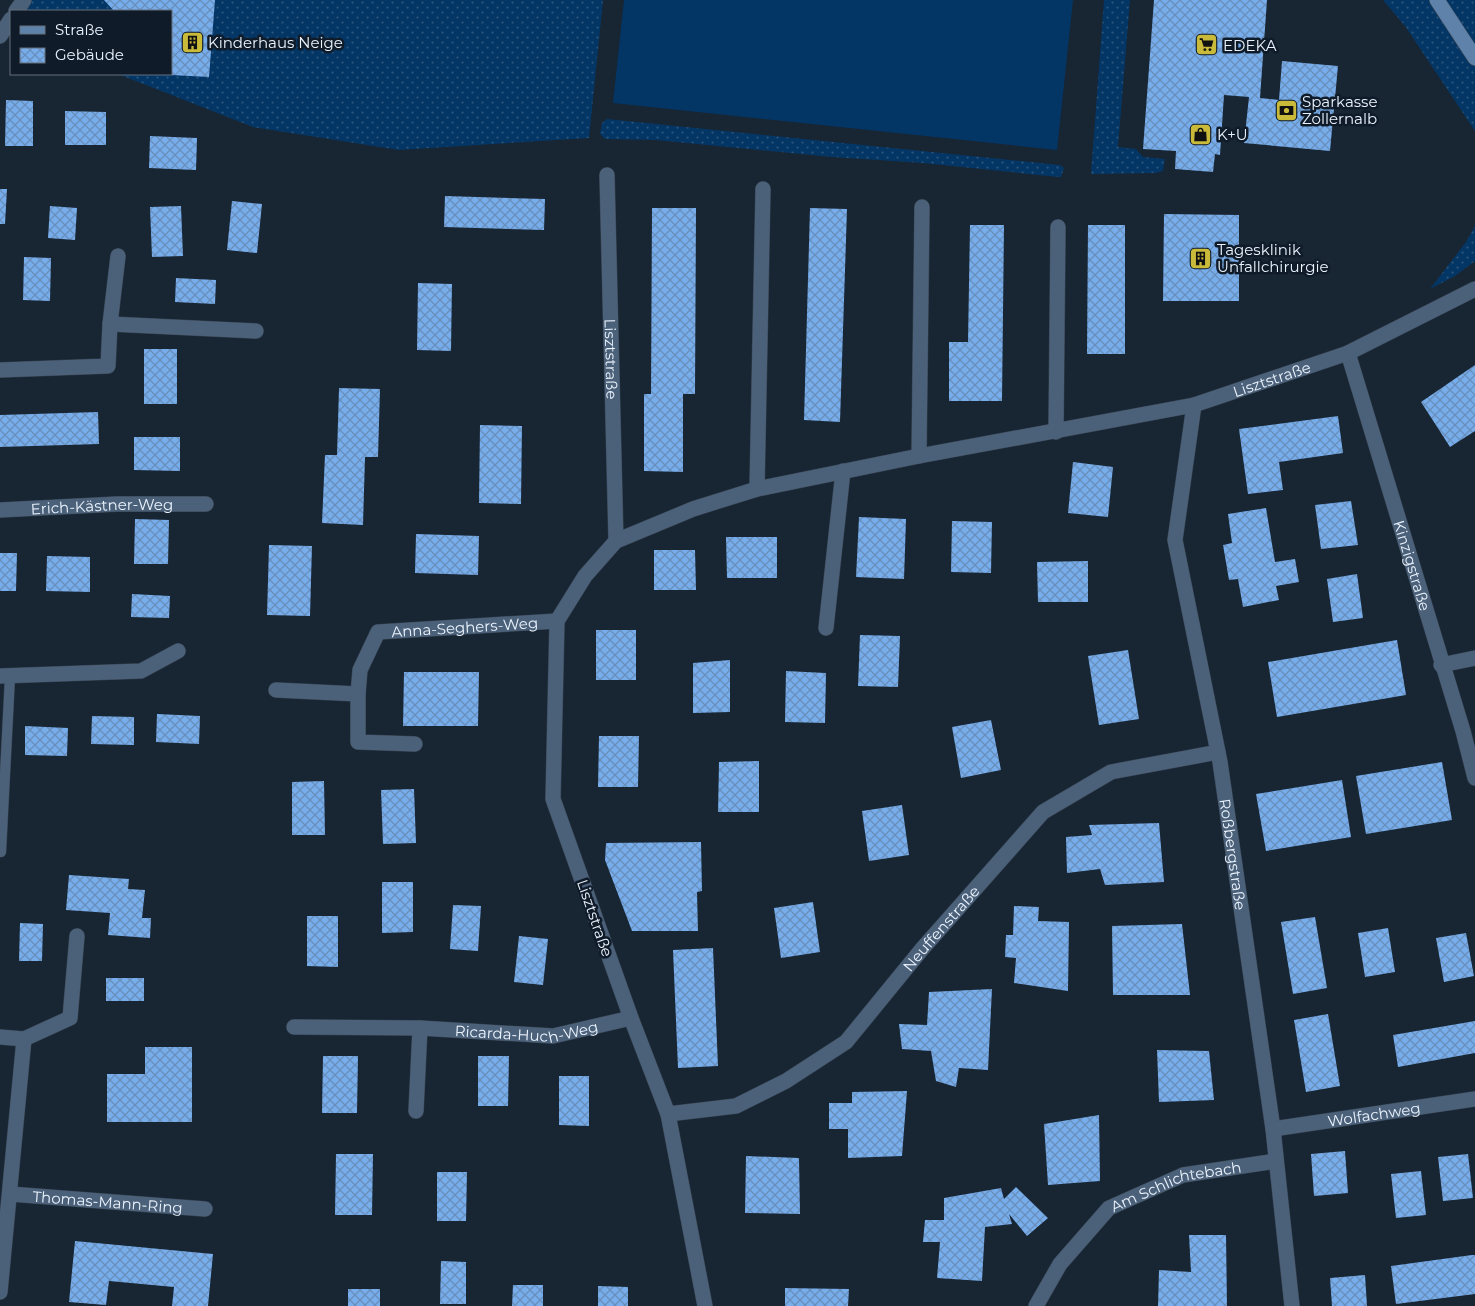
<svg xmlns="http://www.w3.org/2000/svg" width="1475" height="1306" font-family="Montserrat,sans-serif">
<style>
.grass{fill:url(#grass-dots)}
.garden{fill:#043665}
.building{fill:url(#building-cross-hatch)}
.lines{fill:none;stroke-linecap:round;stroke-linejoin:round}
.lane-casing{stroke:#35424f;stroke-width:11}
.street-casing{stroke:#35424f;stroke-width:16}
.secondary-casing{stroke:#35424f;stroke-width:16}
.lane{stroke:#4b6079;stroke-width:10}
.street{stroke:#4b6079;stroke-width:15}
.secondary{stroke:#5f82aa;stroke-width:15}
.labels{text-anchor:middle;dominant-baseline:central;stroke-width:5;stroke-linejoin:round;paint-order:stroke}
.poi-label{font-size:15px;fill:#eaf3fd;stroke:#0f1b29;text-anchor:start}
.street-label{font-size:15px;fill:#eaf3fd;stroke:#0f1b29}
</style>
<defs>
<pattern id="grass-dots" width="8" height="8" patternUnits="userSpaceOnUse" patternTransform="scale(1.25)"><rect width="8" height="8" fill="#043665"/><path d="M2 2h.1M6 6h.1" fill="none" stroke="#29547c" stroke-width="1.8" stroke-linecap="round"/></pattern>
<pattern id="building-cross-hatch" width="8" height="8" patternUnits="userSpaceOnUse" patternTransform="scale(1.25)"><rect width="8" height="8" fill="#77adeb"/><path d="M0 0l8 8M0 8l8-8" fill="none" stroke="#688fbb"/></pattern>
</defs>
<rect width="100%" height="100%" fill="#182533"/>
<g class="grass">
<polygon points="27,0 603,0 589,138 399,150 253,127 118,74 171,74 171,11 18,11"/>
<polygon points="1104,0 1130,0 1118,147 1136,149 1143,157 1165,159 1163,171 1156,173 1091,174"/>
<polygon points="1383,0 1475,0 1475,131 1405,26"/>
<polygon points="607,119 1060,165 1064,168 1061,177 1058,177 923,163 832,157 656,140 605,139 600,134 602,123"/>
<polygon points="1475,226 1475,261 1455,276 1430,289 1466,242"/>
</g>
<polygon class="garden" points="624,0 1073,0 1057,150 613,103"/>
<g class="building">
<polygon points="104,0 215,0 209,77 171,75 171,11 114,11"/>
<polygon points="1154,0 1267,0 1260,98 1279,100 1282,61 1338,66 1330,151 1244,143 1249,97 1224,95 1220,155 1215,154 1213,172 1175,169 1176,151 1143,149"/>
<polygon points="6,100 33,101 33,146 5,146"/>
<polygon points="65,111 106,112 106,145 65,145"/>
<polygon points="150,136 197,138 196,170 149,168"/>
<polygon points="0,189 7,189 5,224 0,224"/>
<polygon points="445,196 545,199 544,230 444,227"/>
<polygon points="232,201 262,204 257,253 227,250"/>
<polygon points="50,206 77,208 75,240 48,238"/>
<polygon points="181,206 183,256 152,257 150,207"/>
<polygon points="652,208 696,208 695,394 683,394 683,472 644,471 644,394 651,394"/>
<polygon points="810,208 847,209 840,422 804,420"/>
<polygon points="1164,214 1239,215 1239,301 1163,301"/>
<polygon points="970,225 1004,225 1002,401 949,401 949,342 968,342"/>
<polygon points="1088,225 1125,225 1125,354 1087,354"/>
<polygon points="24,257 51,258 50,301 23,300"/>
<polygon points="176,278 216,280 215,304 175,302"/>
<polygon points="418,283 452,284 451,351 417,350"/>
<rect x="144" y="349" width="33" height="55"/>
<polygon points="1475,365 1475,431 1450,447 1421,402"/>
<polygon points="339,388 380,389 378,457 365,457 363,525 322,523 325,455 337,455"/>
<polygon points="98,412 99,444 0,447 0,415"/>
<polygon points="1338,416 1343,453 1279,462 1283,490 1248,494 1239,429"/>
<polygon points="480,425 522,426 521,504 479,503"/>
<polygon points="134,437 180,437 180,471 134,470"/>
<polygon points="1073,462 1113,467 1108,517 1068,513"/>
<polygon points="1351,501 1358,545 1321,549 1315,505"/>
<polygon points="1266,508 1275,562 1295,559 1299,582 1276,586 1279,600 1243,607 1238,579 1229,580 1223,545 1232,543 1228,514"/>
<polygon points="859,517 906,519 904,579 856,577"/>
<polygon points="135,519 169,520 168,564 134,564"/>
<polygon points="952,521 992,522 991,573 951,572"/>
<polygon points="416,534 479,536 478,575 415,573"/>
<polygon points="726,537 777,537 777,578 727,578"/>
<polygon points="269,545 312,546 310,616 267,615"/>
<polygon points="654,550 695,550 696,590 654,590"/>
<polygon points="0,553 17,553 16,591 0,591"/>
<polygon points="47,556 90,557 90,592 46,591"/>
<polygon points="1088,561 1088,602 1038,602 1037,562"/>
<polygon points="1357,574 1363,618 1333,622 1327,579"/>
<polygon points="132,594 170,596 169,618 131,617"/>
<rect x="596" y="630" width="40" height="50"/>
<polygon points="860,635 900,636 898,687 858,686"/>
<polygon points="1397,640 1406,695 1277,717 1268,662"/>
<polygon points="1128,650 1139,719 1099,725 1088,656"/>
<polygon points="730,660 730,712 693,713 693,663"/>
<polygon points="786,671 826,673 825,723 785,722"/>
<polygon points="404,672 479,672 478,726 403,726"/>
<polygon points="157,714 200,716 199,744 156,742"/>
<polygon points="92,716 134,717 134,745 91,744"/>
<polygon points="991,720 1001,770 961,778 952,727"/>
<polygon points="25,726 68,728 67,756 25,755"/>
<polygon points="599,736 639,736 638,787 598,787"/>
<polygon points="759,761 759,812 718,812 719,762"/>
<polygon points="1442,762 1452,820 1366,834 1356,776"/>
<polygon points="1342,780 1351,837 1266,851 1256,794"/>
<polygon points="324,781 325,835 292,835 292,782"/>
<polygon points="414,789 416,843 383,844 381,790"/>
<polygon points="902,805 909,855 869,861 862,811"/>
<polygon points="1159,823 1164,882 1105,885 1100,869 1067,873 1066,837 1092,835 1089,825"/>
<polygon points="701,842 702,891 697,892 698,931 632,931 605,860 606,843"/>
<polygon points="69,875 129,879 128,889 145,890 142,918 151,918 150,938 108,935 110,913 66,910"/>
<polygon points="382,882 413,882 413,932 382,933"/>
<polygon points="813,902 820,952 781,958 774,908"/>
<polygon points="453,905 481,906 478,951 450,949"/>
<polygon points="1014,906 1039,907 1038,921 1069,922 1068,991 1014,983 1016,958 1005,957 1006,935 1013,935"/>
<polygon points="307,916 338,916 338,967 307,966"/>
<polygon points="1315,917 1327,988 1293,994 1281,922"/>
<polygon points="20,923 43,924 42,961 19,961"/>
<polygon points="1182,924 1190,995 1113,995 1112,926"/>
<polygon points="1388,928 1395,972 1365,977 1358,933"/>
<polygon points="1466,933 1474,976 1444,982 1436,938"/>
<polygon points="519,936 548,939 543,985 514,982"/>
<polygon points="713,948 718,1066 678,1068 673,950"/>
<rect x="106" y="978" width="38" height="23"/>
<polygon points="992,989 988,1070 959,1068 956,1087 936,1081 931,1051 902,1049 899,1024 927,1025 929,992"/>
<polygon points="1328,1014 1340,1086 1306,1092 1294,1020"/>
<polygon points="1475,1021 1475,1053 1398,1067 1393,1035"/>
<polygon points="145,1047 192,1047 192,1122 107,1122 107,1074 145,1074"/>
<polygon points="1157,1050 1209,1051 1214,1100 1159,1102"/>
<polygon points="323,1056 358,1056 357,1113 322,1113"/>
<polygon points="478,1056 509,1056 508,1106 478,1106"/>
<polygon points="559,1076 589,1076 589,1126 559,1125"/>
<polygon points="907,1091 902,1156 848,1158 848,1129 829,1129 829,1103 852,1103 852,1092"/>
<polygon points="1099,1115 1100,1181 1048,1185 1044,1124"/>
<polygon points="1345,1151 1348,1193 1314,1196 1311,1154"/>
<polygon points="336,1154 373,1154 372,1215 335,1215"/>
<polygon points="1468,1154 1473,1198 1443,1201 1438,1157"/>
<polygon points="746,1156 799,1158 800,1214 745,1213"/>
<polygon points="1421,1171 1426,1215 1396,1218 1391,1174"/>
<polygon points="437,1172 467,1172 466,1221 437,1221"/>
<polygon points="1016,1187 1048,1218 1027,1236 1009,1214 1012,1224 985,1227 982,1281 937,1278 940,1242 923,1242 925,1220 944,1220 944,1198 1001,1188 1004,1199"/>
<polygon points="1189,1235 1226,1235 1227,1306 1158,1306 1159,1270 1191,1272"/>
<polygon points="75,1241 213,1254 208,1306 172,1306 174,1287 109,1281 106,1305 69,1302"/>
<polygon points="1472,1255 1475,1255 1475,1294 1396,1304 1391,1266"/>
<polygon points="441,1261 466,1262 466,1304 440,1304"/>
<polygon points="1365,1275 1367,1306 1332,1306 1330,1278"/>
<polygon points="513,1285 543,1285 543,1306 512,1306"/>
<polygon points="598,1286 628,1287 628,1306 598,1306"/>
<polygon points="785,1288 849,1289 848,1306 785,1306"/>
<rect x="348" y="1289" width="32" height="17"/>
</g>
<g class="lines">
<defs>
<polyline id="lane" points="1,852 10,677"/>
<g id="street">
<polyline points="16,11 24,0"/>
<polyline points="0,36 11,19"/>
<path id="s1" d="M 607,175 L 616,541"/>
<polyline points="110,324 256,331"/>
<path id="s2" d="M 1348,353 L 1463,731 L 1475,778"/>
<polyline points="0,370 108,366 110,324 118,256"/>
<path id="s3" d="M 1194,405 L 1175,540 L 1220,762 L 1273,1129 L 1292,1306"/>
<polyline points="1056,432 1058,227"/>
<polyline points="919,456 922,207"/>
<polyline points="757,489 763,189"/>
<path id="s4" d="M 0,510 L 117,504 L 206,504"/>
<polyline points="826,628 843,471"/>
<polyline points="1441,665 1475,658"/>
<polyline points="0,676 141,671 178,651"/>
<polyline points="276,690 358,694"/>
<path id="s5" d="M 415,744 L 358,742 L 358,694 L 360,670 L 378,632 L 557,621"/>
<polyline points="294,1027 420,1028"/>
<polyline points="0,1037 24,1039 0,1292"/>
<polyline points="24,1039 70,1018 77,936"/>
<path id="s6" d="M 416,1111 L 420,1028 L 553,1036 L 631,1018"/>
<path id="s7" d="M 668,1114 L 736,1106 L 786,1081 L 846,1042 L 922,949 L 1043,812 L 1111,772 L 1218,752"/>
<path id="s8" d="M 1273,1129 L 1475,1099"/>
<path id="s9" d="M 10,1194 L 205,1209"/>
<path id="s10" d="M 705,1306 L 668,1114 L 631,1018 L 553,799 L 557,621 L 585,576 L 616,541 L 693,509 L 757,489 L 919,456 L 1194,405 L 1348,353 L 1475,289"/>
<path id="s11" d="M 1036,1306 L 1060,1264 L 1109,1208 L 1183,1175 L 1276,1161"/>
</g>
<polyline id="secondary" points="1437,0 1475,58"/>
</defs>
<use href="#lane" class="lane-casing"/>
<use href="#street" class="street-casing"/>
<use href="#secondary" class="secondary-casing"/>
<use href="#lane" class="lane"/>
<use href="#street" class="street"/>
<use href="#secondary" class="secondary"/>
</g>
<defs>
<symbol id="building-square" viewBox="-11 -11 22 22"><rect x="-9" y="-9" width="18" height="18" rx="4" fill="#c9ba3a" stroke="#0f1b29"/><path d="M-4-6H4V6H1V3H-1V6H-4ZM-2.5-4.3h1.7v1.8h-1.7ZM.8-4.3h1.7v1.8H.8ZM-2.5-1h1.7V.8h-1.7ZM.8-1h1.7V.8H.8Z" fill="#111"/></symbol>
<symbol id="supermarket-square" viewBox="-11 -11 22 22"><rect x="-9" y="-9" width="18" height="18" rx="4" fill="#c9ba3a" stroke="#0f1b29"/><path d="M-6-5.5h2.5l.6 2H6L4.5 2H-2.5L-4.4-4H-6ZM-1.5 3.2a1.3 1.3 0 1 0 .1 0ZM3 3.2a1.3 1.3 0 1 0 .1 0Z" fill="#111"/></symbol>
<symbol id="bank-square" viewBox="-11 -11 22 22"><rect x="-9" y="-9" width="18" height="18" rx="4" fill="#c9ba3a" stroke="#0f1b29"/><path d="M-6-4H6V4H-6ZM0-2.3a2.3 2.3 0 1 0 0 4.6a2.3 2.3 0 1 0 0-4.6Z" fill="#111"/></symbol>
<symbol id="shop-square" viewBox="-11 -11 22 22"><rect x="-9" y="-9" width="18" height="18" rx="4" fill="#c9ba3a" stroke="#0f1b29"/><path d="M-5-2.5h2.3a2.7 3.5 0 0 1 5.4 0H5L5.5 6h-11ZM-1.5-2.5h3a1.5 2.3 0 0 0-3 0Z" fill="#111"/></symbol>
</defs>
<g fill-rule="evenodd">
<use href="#building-square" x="180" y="30" width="25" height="25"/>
<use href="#supermarket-square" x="1194" y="32" width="25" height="25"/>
<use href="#bank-square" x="1274" y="98" width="25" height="25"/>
<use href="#shop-square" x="1188" y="122" width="25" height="25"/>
<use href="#building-square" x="1188" y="246" width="25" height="25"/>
</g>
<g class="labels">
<g class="poi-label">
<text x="208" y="42">Kinderhaus Neige</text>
<text x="1223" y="45">EDEKA</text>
<text x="1302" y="101">Sparkasse<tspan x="1302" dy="17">Zollernalb</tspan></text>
<text x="1217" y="134">K+U</text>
<text x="1217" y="249">Tagesklinik<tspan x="1217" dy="17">Unfallchirurgie</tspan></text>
</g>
<g class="street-label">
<text stroke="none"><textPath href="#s1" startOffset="184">Lisztstraße</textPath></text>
<text stroke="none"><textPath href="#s10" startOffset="1486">Lisztstraße</textPath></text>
<text stroke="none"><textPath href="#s4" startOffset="102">Erich-Kästner-Weg</textPath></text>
<text stroke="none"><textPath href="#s2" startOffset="222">Kinzigstraße</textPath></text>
<text stroke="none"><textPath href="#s5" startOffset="258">Anna-Seghers-Weg</textPath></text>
<text stroke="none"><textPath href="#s3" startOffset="456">Roßbergstraße</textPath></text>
<text transform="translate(595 918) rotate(71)">Lisztstraße</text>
<text stroke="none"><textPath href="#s7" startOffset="344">Neuffenstraße</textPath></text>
<text stroke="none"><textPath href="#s6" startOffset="190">Ricarda-Huch-Weg</textPath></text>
<text stroke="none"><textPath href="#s8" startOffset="102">Wolfachweg</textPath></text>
<text stroke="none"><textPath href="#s11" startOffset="194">Am Schlichtebach</textPath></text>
<text stroke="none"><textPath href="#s9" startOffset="98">Thomas-Mann-Ring</textPath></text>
</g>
</g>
<rect x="10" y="10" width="162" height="65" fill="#0f1b29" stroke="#67717e"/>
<rect x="20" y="26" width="25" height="8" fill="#5f82aa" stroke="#67717e"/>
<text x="55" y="35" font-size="15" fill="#eaf3fd">Straße</text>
<rect x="20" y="48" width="25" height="15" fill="url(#building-cross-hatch)" stroke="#67717e"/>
<text x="55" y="60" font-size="15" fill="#eaf3fd">Gebäude</text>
</svg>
